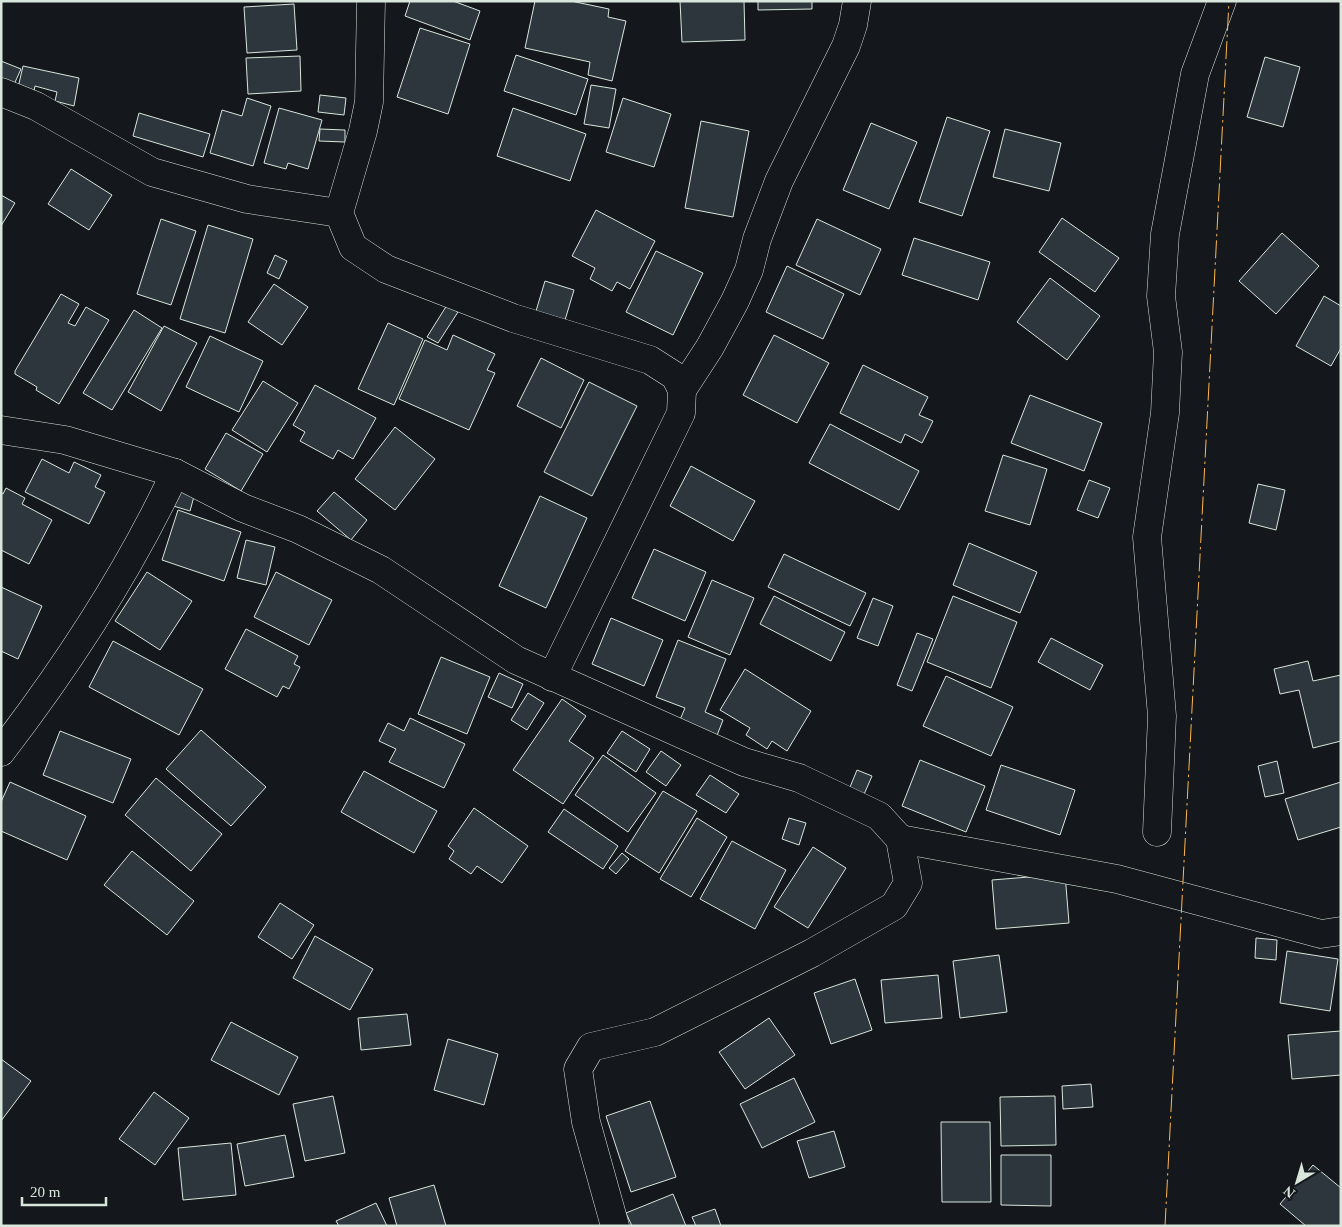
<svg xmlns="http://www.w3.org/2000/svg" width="1342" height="1227" font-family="Georgia,serif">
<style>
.building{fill:#2c363c;stroke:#d8e6dc}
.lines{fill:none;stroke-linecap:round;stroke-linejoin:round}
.minor-casing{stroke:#d8e6dc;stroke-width:29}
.minor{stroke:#14181c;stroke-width:28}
.power{stroke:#ffb74d;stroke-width:1;stroke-dasharray:18 4 2.5 4;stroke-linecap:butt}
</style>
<rect width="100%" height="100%" fill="#14181c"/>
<g class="building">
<polygon points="410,1 453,1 480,11 470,40 405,16"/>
<polygon points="535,1 571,1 609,9 608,17 626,21 612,81 588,75 590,62 525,48"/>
<polygon points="680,1 744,1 745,40 682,42"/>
<polygon points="758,1 812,1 812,9 758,10"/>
<polygon points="294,4 297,50 247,53 244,7"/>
<polygon points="420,28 470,44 448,114 397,97"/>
<polygon points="516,55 588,79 576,115 504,91"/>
<polygon points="300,56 301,91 248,94 246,58"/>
<polygon points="1265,57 1300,67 1283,127 1247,117"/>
<polygon points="1,61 21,69 12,89 1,84"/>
<polygon points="23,66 79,78 74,106 55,101 57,92 35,86 33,96 17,92"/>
<polygon points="591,85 616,89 609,128 584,124"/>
<polygon points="320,95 346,98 344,115 318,112"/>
<polygon points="247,98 271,106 253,166 210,153 222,110 242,116"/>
<polygon points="623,98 671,114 654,167 606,152"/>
<polygon points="279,108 322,120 308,169 288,163 286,169 264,163"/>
<polygon points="513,108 586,134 570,181 497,156"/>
<polygon points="139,113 210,134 203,157 133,136"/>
<polygon points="947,117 990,131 962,216 919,202"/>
<polygon points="701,121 749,131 733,217 685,208"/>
<polygon points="871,123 917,142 889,209 843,190"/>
<polygon points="320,129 345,130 345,142 319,141"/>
<polygon points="1005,129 1061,143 1049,191 993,177"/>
<polygon points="71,169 112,195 89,230 48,204"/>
<polygon points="1,195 15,203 1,226"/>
<polygon points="596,210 655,241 630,289 617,282 612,291 590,279 595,268 572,256"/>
<polygon points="1062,218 1119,258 1095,292 1039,252"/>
<polygon points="161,219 196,231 171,305 137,294"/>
<polygon points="817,219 881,249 860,295 796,265"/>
<polygon points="208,225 253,239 225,333 180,319"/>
<polygon points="1282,233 1319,266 1276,314 1239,281"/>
<polygon points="914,238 990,262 978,300 902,275"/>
<polygon points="656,251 703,273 673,335 626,312"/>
<polygon points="275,255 287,261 279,279 267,273"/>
<polygon points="787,266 844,294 823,339 766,312"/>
<polygon points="1050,278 1100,316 1067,360 1017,322"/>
<polygon points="545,281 574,290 565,320 536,311"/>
<polygon points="274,284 308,307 282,345 248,322"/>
<polygon points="61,294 79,304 68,323 75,326 86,307 109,320 59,404 36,390 37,387 15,374 15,371"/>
<polygon points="1324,296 1341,306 1341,348 1331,366 1296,346"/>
<polygon points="447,305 458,312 438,343 427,337"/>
<polygon points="134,310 162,328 112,410 83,393"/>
<polygon points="388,323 423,339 394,405 358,389"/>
<polygon points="164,326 197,343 161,411 128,392"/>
<polygon points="453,335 495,354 487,370 495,373 469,430 399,399 425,340 447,350"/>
<polygon points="774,335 829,363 797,423 743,395"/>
<polygon points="210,336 263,361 239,412 186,387"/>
<polygon points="541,358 584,380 561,428 517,406"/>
<polygon points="863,365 928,397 919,415 933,421 922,443 905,434 901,443 840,413"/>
<polygon points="263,381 298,403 267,452 232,430"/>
<polygon points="589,382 637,406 592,496 544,472"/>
<polygon points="315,385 376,418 353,459 338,450 333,459 300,441 305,432 293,425"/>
<polygon points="1030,395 1102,423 1084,471 1011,443"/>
<polygon points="830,424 919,471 899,510 809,463"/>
<polygon points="395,427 435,459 395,510 355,479"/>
<polygon points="226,433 263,454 241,491 205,469"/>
<polygon points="1003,455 1047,469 1030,525 985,511"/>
<polygon points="42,459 69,473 74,462 101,475 95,487 105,492 89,524 25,492"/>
<polygon points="691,466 755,501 733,541 670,506"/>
<polygon points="1089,480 1110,488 1098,518 1077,510"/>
<polygon points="176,483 196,489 190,511 170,505"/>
<polygon points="1258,484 1285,490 1276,530 1249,523"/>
<polygon points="6,488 25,498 22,504 52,520 29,564 1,550 1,493 3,494"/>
<polygon points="334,492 367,520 351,540 317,511"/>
<polygon points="540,496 587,518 546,608 499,586"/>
<polygon points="178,510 241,532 224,581 162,560"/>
<polygon points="246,540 275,547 266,585 237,578"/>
<polygon points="969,543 1037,572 1020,613 953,585"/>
<polygon points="654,549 706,572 685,621 632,598"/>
<polygon points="784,554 866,593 850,626 768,587"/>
<polygon points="147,572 192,601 160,650 115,621"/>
<polygon points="276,572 332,600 309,645 254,617"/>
<polygon points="712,580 754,598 730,655 688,637"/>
<polygon points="1,587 42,606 18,659 1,651"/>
<polygon points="774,596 845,632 831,661 760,624"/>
<polygon points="953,596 1017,622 991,688 927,662"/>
<polygon points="873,598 893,606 878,646 857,638"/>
<polygon points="611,618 663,640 644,686 592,664"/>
<polygon points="246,629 298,656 294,664 300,667 289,689 283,686 277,697 225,669"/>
<polygon points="917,633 933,639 912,691 897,685"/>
<polygon points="1051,638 1103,665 1090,690 1038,662"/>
<polygon points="678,640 726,659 705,712 723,720 716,738 679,722 685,708 656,697"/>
<polygon points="113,641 203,689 179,735 89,687"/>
<polygon points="441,657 490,677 467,734 418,714"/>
<polygon points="1308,661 1313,681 1341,675 1341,741 1313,748 1299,690 1280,694 1274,669"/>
<polygon points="745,669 811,711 787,751 772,741 767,749 746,735 750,728 720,710"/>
<polygon points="499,673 523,684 512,708 488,697"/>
<polygon points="946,676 1013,707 991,756 923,726"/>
<polygon points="528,693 544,703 527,730 511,720"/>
<polygon points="562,699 586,716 569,741 594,758 563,804 513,770"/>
<polygon points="410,718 465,744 444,788 389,762 396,749 379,741 388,723 404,731"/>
<polygon points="201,730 266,787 231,826 166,769"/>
<polygon points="60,731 131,759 113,803 43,775"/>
<polygon points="622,731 650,749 636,772 607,753"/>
<polygon points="661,751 681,765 666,786 646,772"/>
<polygon points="603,755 656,793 628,832 575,795"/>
<polygon points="920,760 985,786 966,832 902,806"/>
<polygon points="1277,761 1284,793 1265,797 1258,766"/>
<polygon points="1001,765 1075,790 1060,835 986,810"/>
<polygon points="857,770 872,776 862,799 848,792"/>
<polygon points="364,771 437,811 414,853 341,812"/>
<polygon points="710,775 739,794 726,813 696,795"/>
<polygon points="156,778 222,834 191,871 125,815"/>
<polygon points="10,782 86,816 67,860 1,831 1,802"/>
<polygon points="1341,782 1341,827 1298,840 1285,799"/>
<polygon points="663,791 697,811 659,873 625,851"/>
<polygon points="474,808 528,846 502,883 477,866 471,874 449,859 454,851 448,846"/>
<polygon points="564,809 618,846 603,869 548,832"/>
<polygon points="697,818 727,837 691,897 660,879"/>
<polygon points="789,818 806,823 799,845 782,839"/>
<polygon points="732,841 786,870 755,929 700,899"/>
<polygon points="813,847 846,868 808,928 774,907"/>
<polygon points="132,851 194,901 167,935 104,885"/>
<polygon points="622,853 629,859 616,874 609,868"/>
<polygon points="1065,874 1069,923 996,929 992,880"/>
<polygon points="280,903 314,925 292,959 258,937"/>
<polygon points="315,936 373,969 350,1010 293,978"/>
<polygon points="1256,938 1277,940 1276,960 1255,958"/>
<polygon points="1287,951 1338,959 1330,1011 1280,1003"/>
<polygon points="999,955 1007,1012 960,1018 953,961"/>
<polygon points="938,975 942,1018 885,1023 881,980"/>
<polygon points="855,979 872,1030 831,1044 814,993"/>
<polygon points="407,1014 411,1045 361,1050 358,1018"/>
<polygon points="769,1018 795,1055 745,1089 719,1052"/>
<polygon points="231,1022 298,1057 279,1095 211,1060"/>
<polygon points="1341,1031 1341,1075 1292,1079 1288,1035"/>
<polygon points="448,1039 498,1054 484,1105 434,1090"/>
<polygon points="1,1059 31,1081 1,1121"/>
<polygon points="794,1078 815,1122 762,1148 740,1104"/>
<polygon points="1091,1084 1093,1107 1063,1109 1062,1086"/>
<polygon points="154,1092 189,1118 155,1165 119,1139"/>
<polygon points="333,1096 345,1153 305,1161 293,1104"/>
<polygon points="1055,1096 1056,1145 1001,1146 1000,1097"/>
<polygon points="650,1101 676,1177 631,1192 606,1116"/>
<polygon points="941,1122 990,1122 991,1202 942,1202"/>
<polygon points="834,1131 845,1167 809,1178 797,1141"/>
<polygon points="285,1135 294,1177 245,1186 237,1144"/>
<polygon points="231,1143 236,1195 183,1200 178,1148"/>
<polygon points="1001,1155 1051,1155 1051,1206 1001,1205"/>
<polygon points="1313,1165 1341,1188 1341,1226 1306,1226 1280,1204"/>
<polygon points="434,1185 446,1226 397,1226 389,1198"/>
<polygon points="673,1194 686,1226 632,1226 626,1213"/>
<polygon points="376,1203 387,1226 339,1226 336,1221"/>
<polygon points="715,1209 721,1226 696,1226 692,1217"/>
</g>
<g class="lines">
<defs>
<g id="minor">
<polyline points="371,1 369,102 363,131 339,213 353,247 386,269 513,318 650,360 675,376 682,390 681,413 552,677"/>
<polyline points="1,92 36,106 152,172 247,199 339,213"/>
<polyline points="682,390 710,347 735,301 749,270 757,239 779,181 846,46 853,25 857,1"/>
<polyline points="1,430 65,440 175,473 243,508 298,529 381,570 516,660 744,762 799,778 879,816 900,839 908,883 894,906 812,953 655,1032 591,1047 578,1069 586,1122 615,1226"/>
<path d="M 1,752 C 67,666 129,571 175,473"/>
<polyline points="1157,832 1162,716 1147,537 1165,413 1168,352 1161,296 1165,234 1195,74 1222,1"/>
<polyline points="900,839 1117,879 1321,934 1341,931"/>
</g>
</defs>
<use href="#minor" class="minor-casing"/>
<use href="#minor" class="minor"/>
<polyline class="power" points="1165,1226 1229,1"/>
</g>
<rect width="1342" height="1227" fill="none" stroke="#d8e6dc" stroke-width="5"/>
<g transform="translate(1297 1182) rotate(218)" stroke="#14181c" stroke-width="4" paint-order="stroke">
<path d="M0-4L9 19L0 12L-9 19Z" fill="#d8e6dc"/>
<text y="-8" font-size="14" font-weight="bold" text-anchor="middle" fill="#d8e6dc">N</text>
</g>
<path d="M22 1197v8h84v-8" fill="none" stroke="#d8e6dc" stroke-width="2.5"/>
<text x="30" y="1197" font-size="15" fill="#d8e6dc" stroke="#14181c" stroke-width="4" paint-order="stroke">20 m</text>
</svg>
